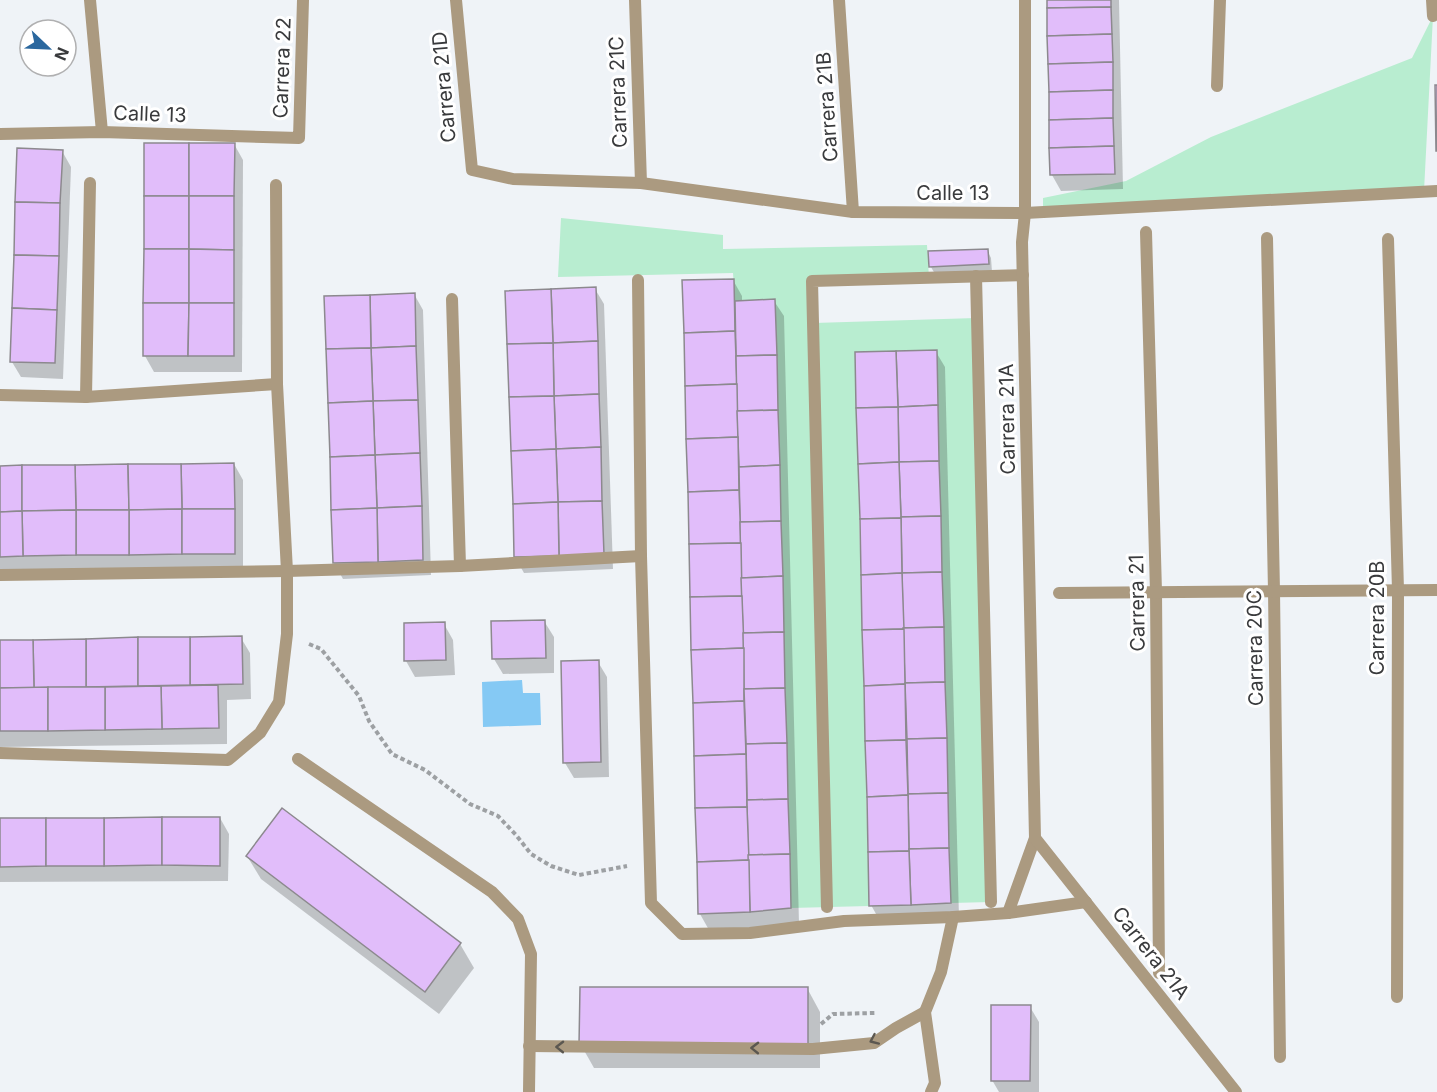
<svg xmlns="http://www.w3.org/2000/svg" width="1437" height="1092" font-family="Inter,sans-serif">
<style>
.green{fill:#b8edd0}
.water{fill:#85c9f4}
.shadow{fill:#0003}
.building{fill:#e1bdfa;stroke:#8c898e;stroke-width:1.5}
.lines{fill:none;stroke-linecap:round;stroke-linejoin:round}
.path{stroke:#9da0a3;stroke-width:4;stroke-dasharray:4.5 3;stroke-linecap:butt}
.lane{stroke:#ab9a80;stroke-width:12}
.street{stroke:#ab9a80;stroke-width:12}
.oneway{stroke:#5b5750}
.labels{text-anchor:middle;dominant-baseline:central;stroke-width:6;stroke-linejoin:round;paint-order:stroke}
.street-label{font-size:20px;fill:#393a3c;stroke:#fff}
</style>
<rect width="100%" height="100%" fill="#eff3f7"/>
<g class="green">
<polygon points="1433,16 1424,191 1043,213 1043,198 1126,181 1211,137 1412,58"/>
<polygon points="561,218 723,235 723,249 927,245 929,278 812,281 814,323 976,318 991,902 951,903 936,350 855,353 869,906 791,908 775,300 735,301 733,273 558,277"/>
</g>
<polygon class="water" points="522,680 523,693 540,693 541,725 483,727 482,682"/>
<g class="shadow">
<polygon points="1048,0 1119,0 1123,189 1061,191 1052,175"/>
<polygon points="146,144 234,144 243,160 242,372 154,372 145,356"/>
<polygon points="62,151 71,167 63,379 21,377 12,362"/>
<polygon points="987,250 991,258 992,272 935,274 931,267 930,253"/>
<polygon points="733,280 742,296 742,302 774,301 784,316 799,924 760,928 709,930 700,914 684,282"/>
<polygon points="595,289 604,304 613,569 524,573 515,557"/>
<polygon points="414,294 423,310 431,575 343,579 334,563"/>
<polygon points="936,352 945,367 959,918 880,921 871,905 857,354"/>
<polygon points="234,464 243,480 243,569 0,572 0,467"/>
<polygon points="544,621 554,637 554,673 503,674 494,659"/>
<polygon points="444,624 453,640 455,675 415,677 406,661"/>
<polygon points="241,638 250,653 251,699 227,700 227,744 0,747 0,642"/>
<polygon points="598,662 607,677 609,777 574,778 565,763"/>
<polygon points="282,810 460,944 474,968 439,1014 261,879 247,856"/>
<polygon points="220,818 229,834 228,881 0,882 0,819"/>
<polygon points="807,988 820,1012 820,1068 594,1068 581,1045"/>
<polygon points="1030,1007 1039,1022 1039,1092 999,1092 992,1080"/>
</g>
<g class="building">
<polygon points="1047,0 1111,0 1111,7 1047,8"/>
<polygon points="1111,7 1112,34 1047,36 1047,8"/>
<polygon points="1112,34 1113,62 1048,64 1047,36"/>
<polygon points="1113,62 1113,90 1049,92 1048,64"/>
<polygon points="1435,85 1437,85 1437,151 1436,151"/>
<polygon points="1113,90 1113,118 1049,120 1049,92"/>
<polygon points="1113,118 1114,146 1049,148 1049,120"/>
<rect x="144" y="143" width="45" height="53"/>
<polygon points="189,143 235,143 234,196 189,196"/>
<polygon points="1114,146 1115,174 1050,175 1049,148"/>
<polygon points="17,148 63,150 60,203 15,202"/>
<rect x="144" y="196" width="45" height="53"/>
<polygon points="189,196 234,196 234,250 189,249"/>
<polygon points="15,202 60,203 59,256 14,255"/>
<polygon points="144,249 189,249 189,303 143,303"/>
<polygon points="189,249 234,250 234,303 189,303"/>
<polygon points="988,249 989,264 929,267 928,251"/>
<polygon points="14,255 59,256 57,310 12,308"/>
<polygon points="734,279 735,331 684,333 682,280"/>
<polygon points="596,287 598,341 553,343 551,289"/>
<polygon points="551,289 553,343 507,344 505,291"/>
<polygon points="415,293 416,346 371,348 370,295"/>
<polygon points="370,295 371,348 326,349 324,296"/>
<polygon points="775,299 777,355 736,356 735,301"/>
<polygon points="143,303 189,303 188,356 143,356"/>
<polygon points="189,303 234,303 234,356 188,356"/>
<polygon points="12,308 57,310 55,363 10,362"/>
<polygon points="735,331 737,384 685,386 684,333"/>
<polygon points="598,341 599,394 554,396 553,343"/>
<polygon points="553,343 554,396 509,397 507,344"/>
<polygon points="416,346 418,400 373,401 371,348"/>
<polygon points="371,348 373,401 328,403 326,349"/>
<polygon points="937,350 938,405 898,407 896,351"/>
<polygon points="896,351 898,407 856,408 855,352"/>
<polygon points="777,355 778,410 737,411 736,356"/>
<polygon points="737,384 738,437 686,439 685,386"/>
<polygon points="599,394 601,447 556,449 554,396"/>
<polygon points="554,396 556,449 511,451 509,397"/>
<polygon points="418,400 420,453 375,455 373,401"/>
<polygon points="373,401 375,455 330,457 328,403"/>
<polygon points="938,405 939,461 899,462 898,407"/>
<polygon points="898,407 899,462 858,464 856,408"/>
<polygon points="778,410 780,465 739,467 737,411"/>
<polygon points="738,437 739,490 688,492 686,439"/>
<polygon points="601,447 602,501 558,502 556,449"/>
<polygon points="556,449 558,502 513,504 511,451"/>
<polygon points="420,453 422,506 377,508 375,455"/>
<polygon points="375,455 377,508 331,510 330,457"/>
<polygon points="939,461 941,516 901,517 899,462"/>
<polygon points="899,462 901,518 860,519 858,464"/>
<polygon points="234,463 235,509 182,509 181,464"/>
<polygon points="128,464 129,510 76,510 75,465"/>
<polygon points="128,464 181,464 182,509 129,510"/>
<polygon points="22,465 22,511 0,512 0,466"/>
<polygon points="22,465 75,465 76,510 22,511"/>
<polygon points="780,465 781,521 740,522 739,467"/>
<polygon points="739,490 741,543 689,544 688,492"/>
<polygon points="602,501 604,554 559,556 558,502"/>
<polygon points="558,502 559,556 514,557 513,504"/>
<polygon points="422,506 423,560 378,562 377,508"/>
<polygon points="377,508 378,562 333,563 331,510"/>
<polygon points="182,509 182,554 129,555 129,510"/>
<rect x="182" y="509" width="53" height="45"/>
<rect x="76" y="510" width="53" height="45"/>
<polygon points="76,510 76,555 23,556 22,511"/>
<polygon points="22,511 23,556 0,557 0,512"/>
<polygon points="941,516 942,572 902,573 901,517"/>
<polygon points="901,518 902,573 861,575 860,519"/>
<polygon points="781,521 783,576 741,578 740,522"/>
<polygon points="741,543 742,596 690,597 689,544"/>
<polygon points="942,572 944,627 903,628 902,573"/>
<polygon points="902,573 904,629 862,630 861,575"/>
<polygon points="783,576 784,632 743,633 741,578"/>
<polygon points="742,596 744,648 691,650 690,597"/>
<polygon points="545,620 546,658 492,659 491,621"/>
<polygon points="445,622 446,660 404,661 404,623"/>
<polygon points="944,627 945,682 905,683 903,628"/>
<polygon points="904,629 905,684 864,686 862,630"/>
<polygon points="784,632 785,688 744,689 743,633"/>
<polygon points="242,636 243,684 190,685 190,637"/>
<polygon points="138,637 138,686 86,687 86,639"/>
<polygon points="138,637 190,637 190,685 138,686"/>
<polygon points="86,639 86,687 34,688 33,640"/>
<polygon points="0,640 33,640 34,688 0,688"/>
<polygon points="744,648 744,701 693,703 691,650"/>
<polygon points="599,660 601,762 563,763 561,661"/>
<polygon points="945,682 947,738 907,739 905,683"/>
<polygon points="905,684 906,740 865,741 864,686"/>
<polygon points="218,685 219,728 162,729 161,686"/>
<polygon points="161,686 162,729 105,730 105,687"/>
<polygon points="48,687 48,731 0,731 0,688"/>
<polygon points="48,687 105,687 105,730 48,731"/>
<polygon points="785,688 787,743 746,744 744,689"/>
<polygon points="744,701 746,754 694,756 693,703"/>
<polygon points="947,738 948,793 908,794 907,739"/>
<polygon points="906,740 908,795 867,797 865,741"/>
<polygon points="787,743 788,799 747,800 746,744"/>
<polygon points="746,754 747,807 695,808 694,756"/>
<polygon points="948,793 949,848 909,849 908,794"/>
<polygon points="908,795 909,851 868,852 867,797"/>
<polygon points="788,799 790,854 748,855 747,800"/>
<polygon points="747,807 749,860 697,862 695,808"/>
<polygon points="282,808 461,943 425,992 246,856"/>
<polygon points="162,817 162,865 104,866 104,818"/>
<polygon points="162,817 220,817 220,866 162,865"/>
<polygon points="0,818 46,818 46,866 0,867"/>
<rect x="46" y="818" width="58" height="48"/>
<polygon points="949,848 951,903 911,905 909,849"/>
<polygon points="909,851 911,905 869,906 868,852"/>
<polygon points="790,854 791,908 750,912 748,855"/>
<polygon points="749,860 750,912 698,914 697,862"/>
<polygon points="580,987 808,987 808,1045 579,1045"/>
<polygon points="991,1005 1031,1005 1030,1081 991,1081"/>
</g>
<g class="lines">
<g class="path">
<polyline points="309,644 321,649 359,696 369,721 392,754 425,770 470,804 498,816 516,835 531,854 551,866 579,875 627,866"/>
<polyline points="821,1024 833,1014 875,1013"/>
</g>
<g class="lane">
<polyline points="1025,213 1437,191"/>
<polyline points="1146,232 1156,592 1159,973"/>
<polyline points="1267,238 1274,591 1280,1057"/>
<polyline points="1388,239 1398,590 1397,997"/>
<polyline points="976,276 991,902"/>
<polyline points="638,280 641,556 651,903 682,934 750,933 844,921 953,917 1008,913 1086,902"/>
<polyline points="452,299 460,566"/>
<polyline points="0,395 86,397 277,384"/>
<polyline points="86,397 90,183"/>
<polyline points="0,575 287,571 460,566 641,556"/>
<polyline points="1059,593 1437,590"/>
<polyline points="0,753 228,760 260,733 279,702 287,634 287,571 277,384 276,185"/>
<polyline points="298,759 492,892 518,919 531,954 529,1092"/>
<polyline points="827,907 812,281 1023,275"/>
<polyline points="1008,913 1035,838"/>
<polyline points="529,1046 813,1049 874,1043 896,1028 925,1012"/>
<polyline points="931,1092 935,1083 925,1012 941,972 953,917"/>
</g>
<g class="street">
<polyline points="90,0 102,132"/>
<polyline points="456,0 472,170 513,179 641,183 853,212 1025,213"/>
<polyline points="635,0 641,183"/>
<polyline points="839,0 853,212"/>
<polyline points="1025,0 1025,213 1022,242 1035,838 1236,1092"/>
<polyline points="1432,0 1433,16"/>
<polyline points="1217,86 1220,0"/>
<polyline points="0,134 102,132 299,138 303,0"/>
</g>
</g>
<defs><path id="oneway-chevron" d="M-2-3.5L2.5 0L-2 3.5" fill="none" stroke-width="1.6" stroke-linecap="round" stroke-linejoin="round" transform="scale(1.5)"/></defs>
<g class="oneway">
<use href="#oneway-chevron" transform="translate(874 1040) rotate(156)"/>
<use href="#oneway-chevron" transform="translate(560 1047) rotate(-179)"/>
<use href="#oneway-chevron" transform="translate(755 1048) rotate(-179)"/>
</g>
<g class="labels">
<g class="street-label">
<text transform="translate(282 68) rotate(-88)">Carrera 22</text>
<text transform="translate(444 87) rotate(-95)">Carrera 21D</text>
<text transform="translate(618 92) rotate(-92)">Carrera 21C</text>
<text transform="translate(827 107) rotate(-94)">Carrera 21B</text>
<text transform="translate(150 114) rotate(2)">Calle 13</text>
<text x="953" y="193">Calle 13</text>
<text transform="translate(1007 419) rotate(-91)">Carrera 21A</text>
<text transform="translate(1137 603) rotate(-91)">Carrera 21</text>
<text transform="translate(1377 618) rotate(-90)">Carrera 20B</text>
<text transform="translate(1255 648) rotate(-91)">Carrera 20C</text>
<text transform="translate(1151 953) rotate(52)">Carrera 21A</text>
</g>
</g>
<g transform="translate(48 48) rotate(113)"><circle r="28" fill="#ffffff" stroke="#b0b0b1" stroke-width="1.5"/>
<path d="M0-4.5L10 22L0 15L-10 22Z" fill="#2a679e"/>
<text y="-9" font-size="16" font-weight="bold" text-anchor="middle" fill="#393a3c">N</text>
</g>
</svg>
